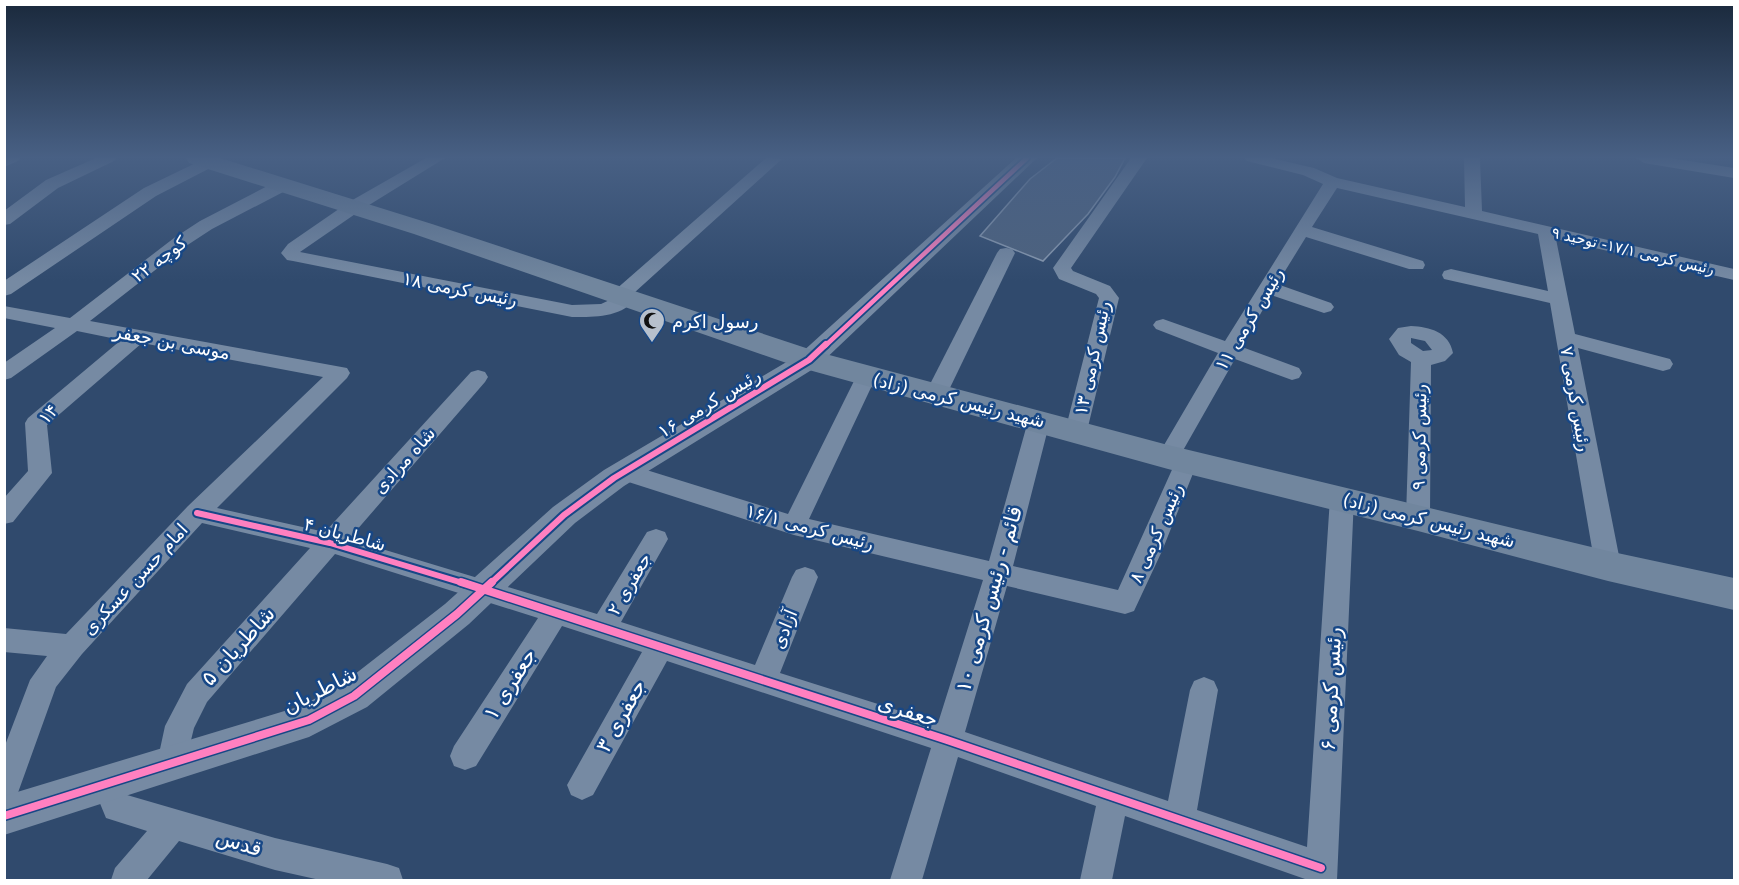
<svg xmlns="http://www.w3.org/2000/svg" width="1739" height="885" font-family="'DejaVu Sans',Cairo,sans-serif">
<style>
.building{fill:#4d627e;stroke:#8a9bb1;stroke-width:1.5}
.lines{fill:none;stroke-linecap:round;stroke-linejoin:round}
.minor{fill:#768aa3;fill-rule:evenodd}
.tertiary{fill:#768aa3;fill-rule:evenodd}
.secondary{fill:#71869e;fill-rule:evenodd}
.cycleway-far2-casing{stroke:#174786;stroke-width:8}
.cycleway-far1-casing{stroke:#174786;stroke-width:10}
.cycleway-casing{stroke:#174786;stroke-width:11}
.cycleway-far2{stroke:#ff80c0;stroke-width:4.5}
.cycleway-far1{stroke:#ff80c0;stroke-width:6}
.cycleway{stroke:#ff80c0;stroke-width:8}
.labels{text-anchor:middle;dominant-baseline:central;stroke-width:5;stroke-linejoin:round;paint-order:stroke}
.far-street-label{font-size:15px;fill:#fff;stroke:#174786}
.street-label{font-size:18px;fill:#fff;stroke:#174786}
.poi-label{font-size:18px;fill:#fff;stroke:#174786;text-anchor:start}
.near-street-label{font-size:21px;fill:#fff;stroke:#174786}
</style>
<rect width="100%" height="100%" fill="#304a6d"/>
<polygon class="building" points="1057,158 1125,158 1115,177 1088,214 1043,261 980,236 1030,179"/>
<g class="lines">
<g class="minor">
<polygon points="4,158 20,158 18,161 4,167"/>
<polygon points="96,158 116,158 114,161 58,188 10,224 4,225 4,211 46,180"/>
<polygon points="211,158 218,162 216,165 156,196 11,294 4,296 4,281 144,188 204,159"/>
<path d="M 426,158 L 445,158 L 361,210 L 300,252 L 572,305 L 601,304 L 614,298 L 611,295 L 614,291 L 766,158 L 782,159 L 634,293 L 637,297 C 622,318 595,317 572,317 L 293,261 L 287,260 L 281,253 L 288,244 L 349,202 Z"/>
<polygon points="1131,158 1147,158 1071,268 1073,271 1110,286 1119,298 1087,431 1084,437 1076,439 1068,437 1065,431 1099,298 1096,294 1059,279 1053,268"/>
<polygon points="1245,158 1271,158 1314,168 1337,178 1465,207 1464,158 1480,158 1482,211 1734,269 1734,280 1556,239 1575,334 1670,359 1673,364 1670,369 1663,371 1578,348 1621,566 1617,573 1608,576 1599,573 1595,566 1550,303 1444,279 1442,275 1444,271 1451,269 1548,291 1538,234 1337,188 1312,227 1423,261 1425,265 1423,269 1409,269 1306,237 1277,284 1331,303 1334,307 1331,311 1324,313 1271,295 1242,347 1299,368 1302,373 1299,378 1292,380 1235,359 1181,454 1187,453 1195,455 1198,461 1162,551 1134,611 1125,614 1007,586 965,732 1168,801 1190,690 1194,681 1204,677 1214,681 1218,690 1197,810 1307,847 1330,498 1334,492 1342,489 1350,492 1354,498 1337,880 1305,880 1305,879 1125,816 1112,880 1080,880 1096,806 958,757 922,880 890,880 931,748 667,661 593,795 582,800 571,795 567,785 642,652 562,626 476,766 465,770 454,766 450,756 454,746 538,618 335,554 207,702 194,728 183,773 172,777 161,773 157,763 165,726 187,684 310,548 202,523 82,654 56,687 15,801 4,805 4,748 30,680 47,656 4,652 4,628 66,634 188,506 323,377 142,343 47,425 52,473 13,522 4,524 4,498 28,471 25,423 28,418 121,340 77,331 11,378 4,380 4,363 55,328 4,318 4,306 70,318 174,238 200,221 275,182 287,182 289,186 287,190 212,229 186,246 90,321 347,368 350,373 347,378 217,508 325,532 471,372 478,370 485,372 488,377 485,382 349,539 597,614 647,532 656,529 665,532 668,539 621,622 755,665 792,577 796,570 805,567 814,570 818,577 780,673 938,723 983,580 794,535 616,478 612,472 616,466 624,463 788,514 856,377 859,372 866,370 873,372 876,377 809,519 989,561 1028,421 1031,416 1039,413 1047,416 1050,421 1013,566 1118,590 1175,463 1168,465 1160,463 1157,457 1218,353 1156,329 1153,325 1156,321 1163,319 1225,341 1323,184 1303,175 1247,161"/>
<polygon points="1636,158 1670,158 1734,168 1734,178 1644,163"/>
<polygon points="1006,248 1012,249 1015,253 947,394 944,399 936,401 928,399 925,394 997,253 1000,249"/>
<path d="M 1411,326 C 1430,327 1449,332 1453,353 L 1445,361 L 1431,365 L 1430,517 L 1427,524 L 1418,526 L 1409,524 L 1406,517 L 1411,362 L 1399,355 L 1389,339 L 1398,328 ZM 1411,338 L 1425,341 L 1432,350 L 1423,351 L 1411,343 Z"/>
<polygon points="107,769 118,774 127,795 275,838 387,864 399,868 403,880 320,880 275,870 179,841 147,880 111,880 115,868 147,831 106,818 92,784 96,774"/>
</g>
<polygon class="tertiary" points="1016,158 1037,158 818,366 624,486 575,523 469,624 367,707 309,737 4,835 4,796 301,706 341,685 445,604 553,507 604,470 800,354"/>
<polygon class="secondary" points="186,158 220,158 432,224 818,352 1168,445 1608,551 1734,578 1734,610 1608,581 1418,531 1168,469 798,367 414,234 189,163"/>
<defs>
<polyline id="cycleway-far2" points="825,346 1027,158"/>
<g id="cycleway-far1">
<polyline points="197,513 330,543 466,584"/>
<polyline points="490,584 564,515 614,478 809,360 826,344"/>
</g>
<g id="cycleway">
<polyline points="461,582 947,740 1321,868"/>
<polyline points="4,816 309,720 354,696 457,614 492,582"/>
</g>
</defs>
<use href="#cycleway-far2" class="cycleway-far2-casing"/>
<use href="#cycleway-far1" class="cycleway-far1-casing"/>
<use href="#cycleway" class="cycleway-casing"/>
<use href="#cycleway-far2" class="cycleway-far2"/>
<use href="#cycleway-far1" class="cycleway-far1"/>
<use href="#cycleway" class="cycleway"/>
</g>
<linearGradient id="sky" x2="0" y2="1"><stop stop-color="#1a293c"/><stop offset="0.56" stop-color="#486084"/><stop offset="1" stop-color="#486084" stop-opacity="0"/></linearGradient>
<rect width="1739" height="281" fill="url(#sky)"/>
<defs>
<symbol id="mosque-pin" viewBox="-11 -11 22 30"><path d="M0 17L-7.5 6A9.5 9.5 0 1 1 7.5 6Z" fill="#b7c0cc" stroke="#174786"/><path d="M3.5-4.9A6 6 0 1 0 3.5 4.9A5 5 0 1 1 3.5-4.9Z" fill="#111"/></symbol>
</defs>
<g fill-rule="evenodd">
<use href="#mosque-pin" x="637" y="306" width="30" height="40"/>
</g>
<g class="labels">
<g class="far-street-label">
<text transform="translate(1633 251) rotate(13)">رئیس کرمی ۱۷/۱- توحید ۹</text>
</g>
<g class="street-label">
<text transform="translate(159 259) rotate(-37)">کوچه ۲۲</text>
<text transform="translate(460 289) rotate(11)">رئیس کرمی ۱۸</text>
<text transform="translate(1249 319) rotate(-59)">رئیس کرمی ۱۱</text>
<text transform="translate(172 342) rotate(11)">موسی بن جعفر</text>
<text transform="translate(1092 358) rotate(-78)">رئیس کرمی ۱۳</text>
<text transform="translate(1576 399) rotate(80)">رئیس کرمی ۷</text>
<text transform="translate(959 400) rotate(14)">شهید رئیس کرمی (زاد)</text>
<text transform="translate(709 403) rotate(-31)">رئیس کرمی ۱۶</text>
<text transform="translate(48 414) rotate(-48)">۱۴</text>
<text transform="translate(1419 437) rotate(-89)">رئیس کرمی ۹</text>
<text transform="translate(404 460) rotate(-48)">شاه مرادی</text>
<text transform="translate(1429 520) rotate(14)">شهید رئیس کرمی (زاد)</text>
<text transform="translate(810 527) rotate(15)">رئیس کرمی ۱۶/۱</text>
<text transform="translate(1156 533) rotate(-66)">رئیس کرمی ۸</text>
<text transform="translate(345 534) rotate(15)">شاطریان ۴</text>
<text transform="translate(135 579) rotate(-47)">امام حسن عسکری</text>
<text transform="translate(629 584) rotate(-60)">جعفری ۲</text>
<text transform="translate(784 629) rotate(-68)">آزادی</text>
</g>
<g class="poi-label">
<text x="672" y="321">رسول اکرم</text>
</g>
<g class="near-street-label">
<text transform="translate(989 599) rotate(-74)">قائم - رئیس کرمی ۱۰</text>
<text transform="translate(238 646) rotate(-48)">شاطریان ۵</text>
<text transform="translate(510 684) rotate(-58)">جعفری ۱</text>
<text transform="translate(1331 689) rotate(-87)">رئیس کرمی ۶</text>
<text transform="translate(320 690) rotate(-27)">شاطریان</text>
<text transform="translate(908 711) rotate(18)">جعفری</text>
<text transform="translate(621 716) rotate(-61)">جعفری ۳</text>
<text transform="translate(239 843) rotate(17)">قدس</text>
</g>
</g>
<rect width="1739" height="885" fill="none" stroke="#ffffff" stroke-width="12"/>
</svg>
